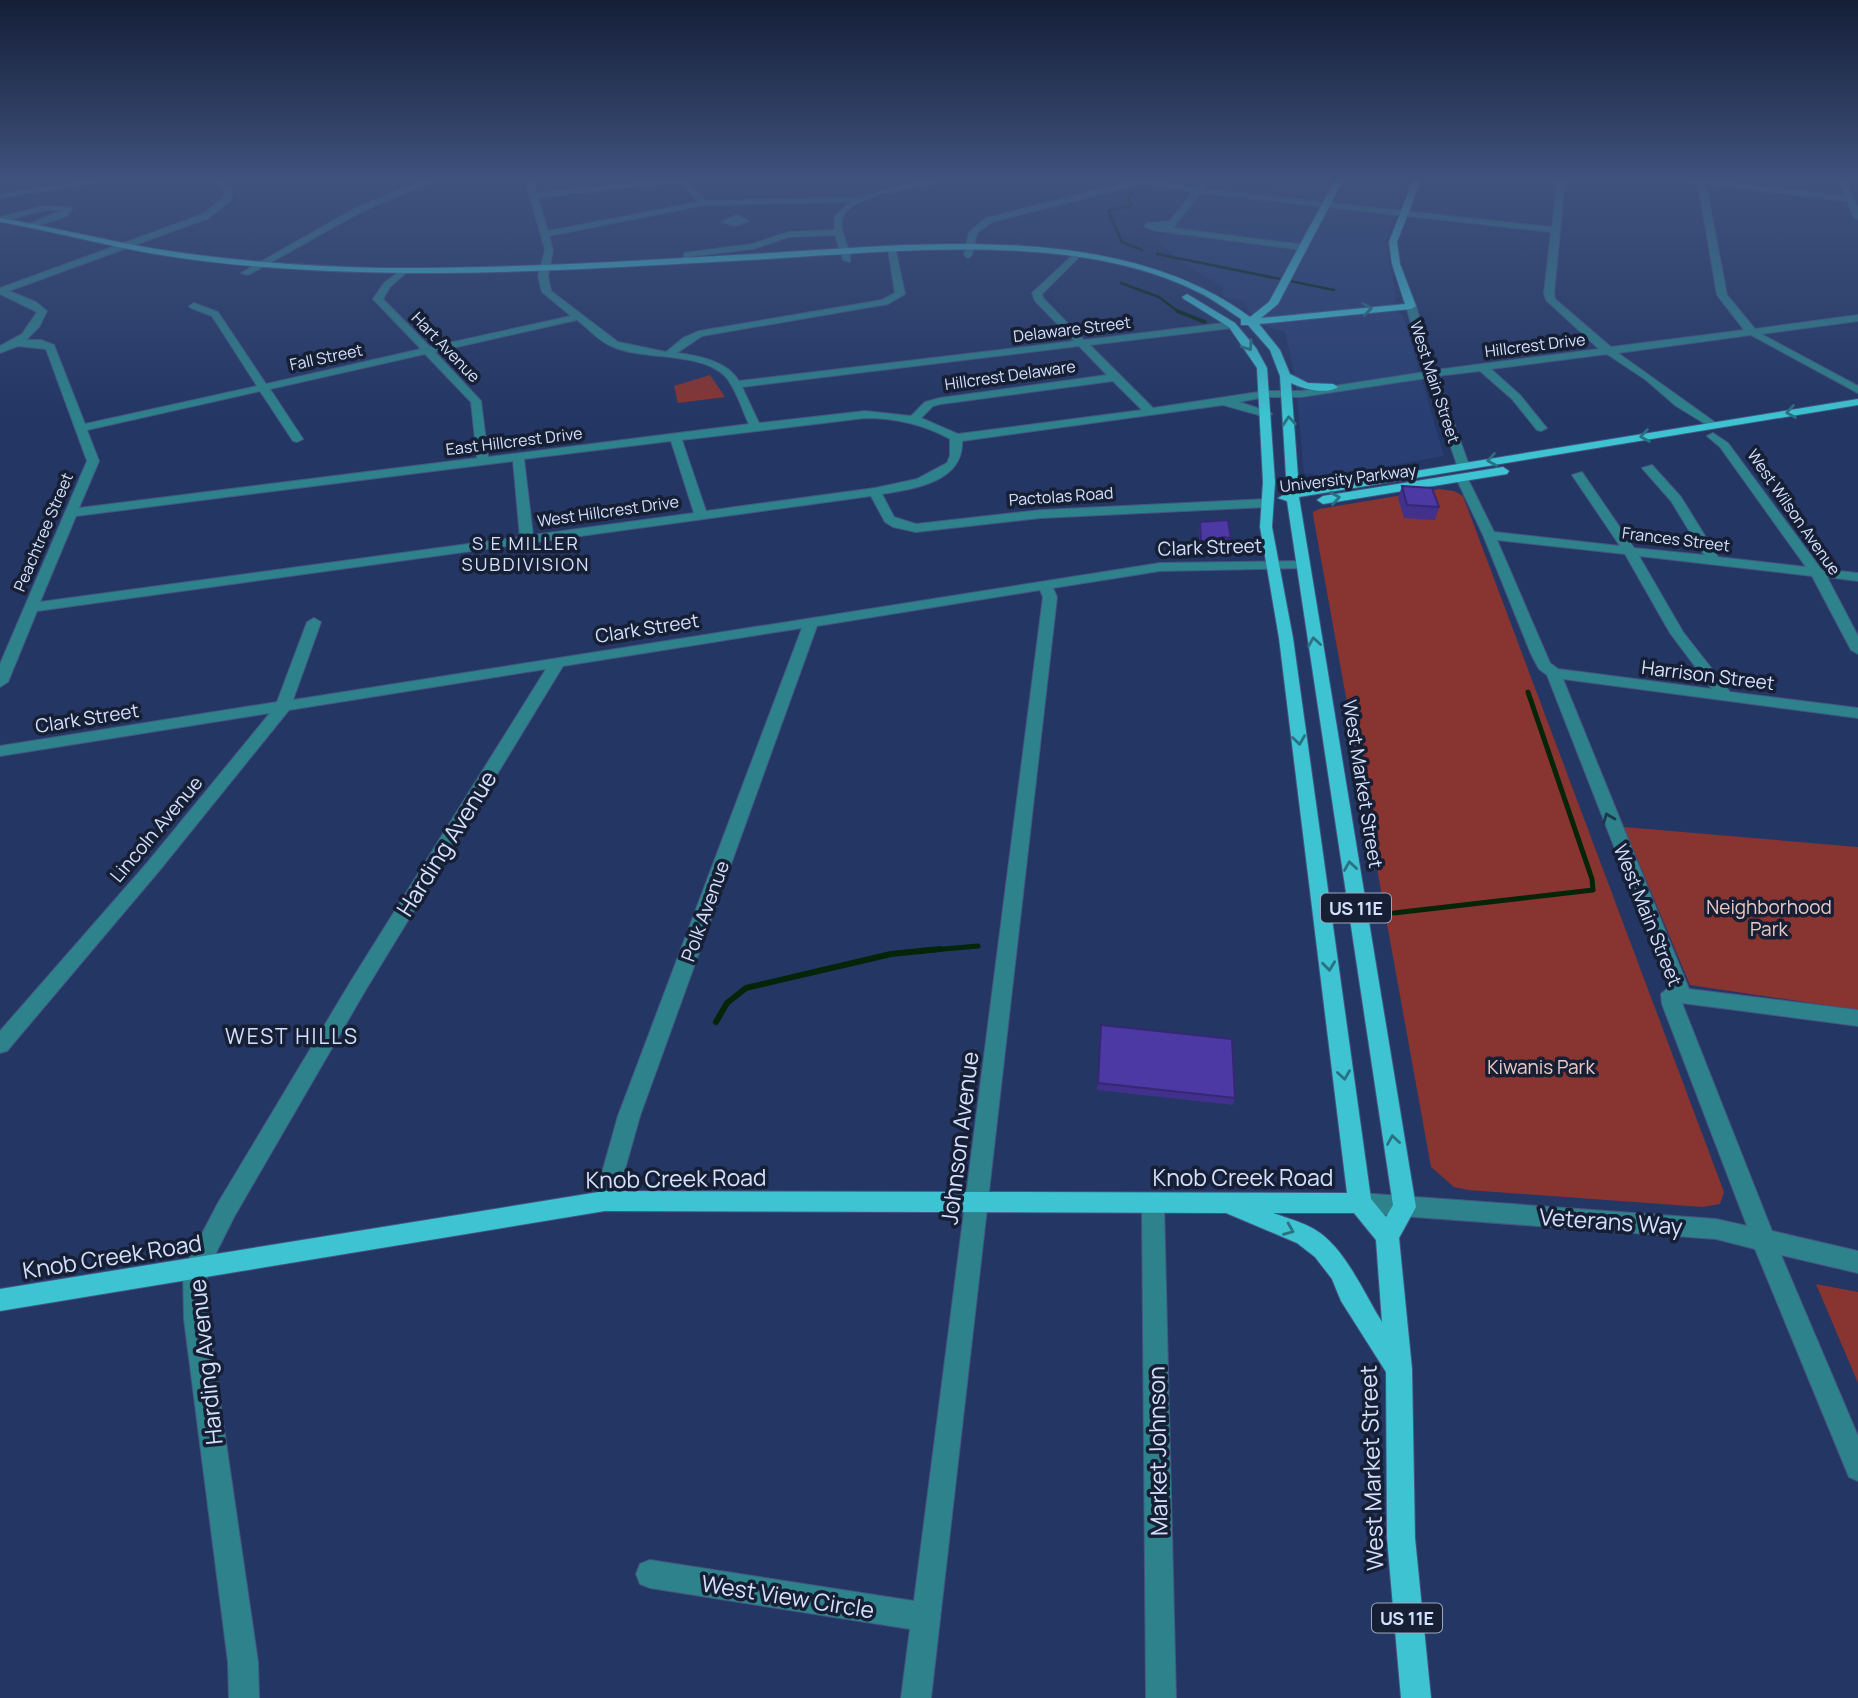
<svg xmlns="http://www.w3.org/2000/svg" width="1858" height="1698" font-family="Manrope,sans-serif">
<style>
.built{fill:#293f73}
.green{fill:#883430}
.lines{fill:none;stroke-linecap:round;stroke-linejoin:round}
.stream-far3{stroke:#042508;stroke-width:2.5}
.stream-far2{stroke:#042508;stroke-width:3.5}
.stream-far1{stroke:#042508;stroke-width:5}
.stream{stroke:#042508;stroke-width:6}
.minor-casing{stroke:#445580;stroke-width:2}
.major-casing{stroke:#445580;stroke-width:2}
.minor{fill:#2d828b;fill-rule:evenodd}
.major{fill:#3dc3d1;fill-rule:evenodd}
.wall{fill:#41318c}
.building{fill:#4c39a3;stroke:#352872;stroke-width:2}
.oneway{stroke:#2a7182}
.oneway2{stroke:#1c384a}
.labels{text-anchor:middle;dominant-baseline:central;stroke-width:7;stroke-linejoin:round;paint-order:stroke}
.far-street-label{font-size:16px;fill:#d4e1fe;stroke:#161f34}
.far-neighbourhood-label{font-size:18px;letter-spacing:2px;fill:#d4e1fe;stroke:#161f34}
.shield{fill:#161f34;stroke:#9ba7c1;stroke-width:2}
.shield-label{font-size:18px;font-weight:bold;fill:#d4e1fe}
.street-label{font-size:19px;fill:#d4e1fe;stroke:#161f34}
.park-label{font-size:19px;fill:#ebc9c6;stroke:#161f34}
.neighbourhood-label{font-size:21px;letter-spacing:2px;fill:#d4e1fe;stroke:#161f34}
.near-street-label{font-size:23px;fill:#d4e1fe;stroke:#161f34}
</style>
<rect width="100%" height="100%" fill="#243664"/>
<polygon class="built" points="1273,180 1408,180 1385,242 1396,296 1391,310 1403,315 1444,456 1327,477 1304,473 1295,377 1285,332 1268,327 1250,313 1243,301 1222,296 1224,288 1179,260 1157,240 1173,227 1199,194 1261,200"/>
<g class="green">
<polygon points="710,375 725,397 678,403 674,386"/>
<polygon points="1439,489 1454,491 1463,496 1724,1192 1720,1204 1702,1207 1468,1190 1454,1187 1431,1167 1313,515 1313,512 1319,509"/>
<polygon points="1624,827 1858,847 1858,1010 1690,985"/>
<polygon points="1816,1284 1858,1292 1858,1383"/>
</g>
<g class="lines">
<g class="stream-far3">
<polyline points="1132,189 1128,201 1132,204 1130,206 1108,211 1122,242 1142,250"/>
<polyline points="1157,254 1334,290"/>
<polyline points="1121,283 1159,297 1180,313"/>
</g>
<polyline class="stream-far2" points="1177,311 1205,322"/>
<g class="stream-far1">
<polyline points="1394,913 1593,890 1592,879 1528,692"/>
<polyline points="921,951 978,946"/>
</g>
<polyline class="stream" points="716,1022 727,1003 746,988 891,954 940,949"/>
<defs>
<g id="minor">
<polygon points="92,180 111,180 0,198 0,194"/>
<path d="M 213,180 L 222,180 L 233,190 L 231,200 L 209,218 L 9,291 L 36,302 L 47,311 L 39,327 L 26,340 L 41,340 L 54,345 L 85,424 L 257,386 L 212,316 L 191,308 L 189,306 L 194,303 L 218,312 L 266,384 L 421,349 L 373,299 L 384,283 L 404,268 L 408,271 L 390,287 L 383,299 L 430,347 L 571,316 L 542,292 L 538,276 L 545,250 L 525,180 L 533,180 L 537,193 L 660,180 L 685,180 L 706,201 L 861,197 L 914,182 L 941,180 C 920,191 848,192 842,220 C 839,234 852,248 850,262 L 843,260 L 835,235 L 789,237 L 753,249 L 695,256 L 691,257 L 689,263 L 683,263 L 684,253 L 752,244 L 788,232 L 834,230 L 835,216 L 850,202 L 704,205 L 549,236 L 553,250 L 548,276 L 551,291 L 618,342 L 666,352 L 683,338 L 699,331 L 882,300 L 895,293 L 888,249 L 895,247 L 905,294 L 888,304 L 702,336 L 677,353 C 700,356 727,361 739,381 L 1074,341 L 1035,301 L 1032,293 L 1075,253 L 1078,258 L 1042,294 L 1043,298 L 1084,340 L 1232,322 L 1237,325 L 1232,328 L 1090,345 L 1153,408 L 1265,391 L 1301,391 L 1425,372 L 1406,306 L 1411,303 L 1416,306 L 1435,370 L 1599,349 L 1546,300 L 1544,293 L 1551,232 L 1200,193 L 1173,228 L 1306,245 L 1303,250 L 1157,231 L 1144,227 L 1147,223 L 1170,221 L 1192,192 L 1144,183 L 992,222 L 977,233 L 972,255 L 968,258 L 964,255 L 969,232 L 986,218 L 1136,180 L 1152,180 L 1196,188 L 1203,182 L 1207,184 L 1203,189 L 1552,227 L 1557,180 L 1565,180 L 1554,293 L 1555,299 L 1611,347 L 1744,330 L 1717,295 L 1698,184 L 1674,180 L 1705,180 L 1845,196 L 1838,180 L 1846,180 L 1858,208 L 1858,219 L 1854,217 L 1847,201 L 1706,185 L 1727,295 L 1755,329 L 1858,315 L 1858,321 L 1761,334 L 1858,386 L 1858,393 L 1751,335 L 1618,353 L 1716,423 L 1716,427 L 1712,428 L 1676,406 L 1646,380 L 1607,354 L 1491,369 L 1520,395 L 1545,426 L 1547,428 L 1541,431 L 1537,430 L 1512,399 L 1480,371 L 1437,376 L 1469,465 L 1463,469 L 1457,465 L 1427,378 L 1301,397 L 1265,397 L 1239,402 L 1270,412 L 1272,414 L 1266,417 L 1223,405 L 962,441 C 964,482 914,489 882,494 L 894,517 L 916,524 L 1041,510 L 1267,499 L 1273,503 L 1267,507 L 1041,518 L 916,532 L 893,527 L 885,522 L 871,496 L 37,611 L 8,682 L 0,687 L 0,664 L 87,461 L 46,349 L 18,346 L 0,353 L 0,346 L 22,334 L 37,312 L 0,294 L 0,288 L 203,214 L 224,197 L 225,191 ZM 679,182 L 698,202 L 548,231 L 538,198 ZM 577,320 C 588,328 599,341 611,346 C 643,361 700,351 725,376 C 736,388 742,410 749,424 L 488,457 L 481,401 L 435,352 ZM 1079,346 L 1107,375 L 940,398 L 925,402 L 911,416 L 865,411 L 759,423 L 742,387 ZM 425,354 L 471,402 L 477,458 L 79,508 L 99,461 L 87,430 L 260,391 L 293,441 L 297,442 L 303,439 L 270,389 ZM 1113,381 L 1142,410 L 958,434 L 921,418 L 933,406 L 941,404 ZM 865,418 C 896,418 923,424 950,439 L 950,456 L 947,463 L 917,479 L 875,488 L 706,511 L 682,440 ZM 671,441 L 694,513 L 533,535 L 524,459 ZM 513,461 L 520,537 L 40,602 L 76,516 Z"/>
<polygon points="424,180 436,180 363,211 248,275 241,273 357,207"/>
<polygon points="45,206 73,208 67,216 32,228 29,224 63,210 45,210 0,222 0,217"/>
<polygon points="737,215 749,221 735,226 721,222"/>
<path d="M 1713,433 L 1728,443 L 1821,569 L 1858,573 L 1858,581 L 1827,577 L 1858,636 L 1858,654 L 1851,650 L 1812,576 L 1639,556 L 1683,632 L 1730,692 L 1858,708 L 1858,718 L 1563,679 L 1689,989 L 1858,1010 L 1858,1026 L 1682,1003 L 1772,1231 L 1858,1251 L 1858,1273 L 1781,1255 L 1858,1436 L 1858,1481 L 1849,1477 L 1755,1249 L 1716,1239 L 1360,1213 L 1352,1210 L 1349,1203 L 1352,1196 L 1360,1193 L 1716,1219 L 1747,1226 L 1662,1004 L 1661,994 L 1669,987 L 1547,675 L 1539,669 L 1531,654 L 1483,535 L 1456,478 L 1466,475 L 1494,532 L 1620,546 L 1572,475 L 1582,472 L 1634,548 L 1704,555 L 1671,501 L 1642,468 L 1652,465 L 1681,497 L 1718,557 L 1806,567 L 1720,447 L 1707,436 ZM 1497,540 L 1625,554 L 1670,633 L 1712,689 L 1558,669 L 1550,663 Z"/>
<polygon points="1302,561 1309,565 1307,568 1160,571 1053,588 1057,597 931,1698 901,1698 910,1629 650,1588 640,1584 636,1574 640,1564 650,1560 914,1601 1043,597 1040,590 817,626 640,1116 616,1201 613,1208 605,1211 597,1208 594,1201 618,1116 802,628 563,666 365,991 234,1217 207,1271 208,1319 258,1662 259,1698 229,1698 228,1662 184,1319 183,1270 218,1203 351,981 546,669 289,710 159,871 7,1051 0,1053 0,1031 147,863 270,713 0,756 0,746 277,702 307,622 314,618 321,622 293,700 1160,563"/>
<polygon points="1153,1195 1161,1198 1164,1205 1176,1698 1146,1698 1142,1205 1145,1198"/>
</g>
<g id="major">
<path d="M 1335,180 L 1343,180 L 1278,304 L 1261,318 L 1405,304 L 1392,264 L 1389,242 L 1413,180 L 1421,180 L 1397,242 L 1400,264 L 1416,306 L 1411,309 L 1259,324 L 1280,350 L 1290,374 L 1308,383 L 1333,384 L 1338,387 C 1326,395 1304,389 1291,383 L 1299,490 L 1858,399 L 1858,405 L 1299,497 L 1416,1207 L 1399,1238 L 1412,1369 L 1415,1538 L 1431,1698 L 1401,1698 L 1387,1538 L 1386,1372 L 1341,1301 L 1332,1279 L 1315,1257 L 1297,1243 L 1226,1213 L 605,1211 L 0,1311 L 0,1289 L 605,1191 L 1347,1193 L 1279,638 L 1260,527 L 1263,482 L 1257,368 L 1229,327 L 1184,299 L 1182,297 L 1187,294 L 1235,323 L 1256,348 L 1267,368 L 1275,482 L 1272,527 L 1293,638 L 1371,1199 L 1386,1217 L 1393,1205 L 1287,501 L 1278,498 L 1287,493 L 1280,376 L 1270,350 L 1248,325 L 1241,325 L 1241,319 C 1227,310 1213,299 1198,292 C 1077,231 899,251 767,259 C 647,265 527,274 407,273 C 323,272 238,268 155,254 C 103,245 52,231 0,222 L 0,218 C 52,227 104,240 156,249 C 230,261 304,266 379,268 C 498,269 616,262 735,255 C 897,247 1112,215 1250,317 L 1269,302 ZM 1273,1213 L 1354,1213 L 1376,1240 L 1382,1322 C 1363,1292 1345,1247 1314,1229 C 1302,1222 1287,1218 1273,1213 Z"/>
<polygon points="1503,467 1509,471 1507,474 1323,504 1317,500 1323,496"/>
</g>
</defs>
<use href="#minor" class="minor-casing"/>
<use href="#major" class="major-casing"/>
<use href="#minor" class="minor"/>
<use href="#major" class="major"/>
</g>
<g class="wall">
<polygon points="1402,486 1439,507 1435,520 1404,518 1398,498"/>
<polygon points="1200,522 1231,538 1230,545 1221,543 1218,551 1200,547 1199,528"/>
<polygon points="1101,1025 1235,1098 1233,1105 1097,1090"/>
</g>
<g class="building">
<polygon points="1402,486 1432,488 1439,507 1407,505"/>
<polygon points="1228,520 1231,538 1222,537 1219,544 1201,541 1200,522"/>
<polygon points="1101,1025 1232,1039 1235,1098 1098,1083"/>
</g>
<defs><path id="oneway-chevron" d="M-2-3.5L2.5 0L-2 3.5" fill="none" stroke-width="1.6" stroke-linecap="round" stroke-linejoin="round" transform="scale(1.75)"/></defs>
<g class="oneway">
<use href="#oneway-chevron" transform="translate(1367 309) rotate(-7)"/>
<use href="#oneway-chevron" transform="translate(1248 346) rotate(56)"/>
<use href="#oneway-chevron" transform="translate(1791 412) rotate(171)"/>
<use href="#oneway-chevron" transform="translate(1289 421) rotate(-95)"/>
<use href="#oneway-chevron" transform="translate(1645 436) rotate(171)"/>
<use href="#oneway-chevron" transform="translate(1492 460) rotate(171)"/>
<use href="#oneway-chevron" transform="translate(1335 498) rotate(-9)"/>
<use href="#oneway-chevron" transform="translate(1314 642) rotate(-99)"/>
<use href="#oneway-chevron" transform="translate(1299 740) rotate(82)"/>
<use href="#oneway-chevron" transform="translate(1350 866) rotate(-99)"/>
<use href="#oneway-chevron" transform="translate(1329 966) rotate(83)"/>
<use href="#oneway-chevron" transform="translate(1344 1075) rotate(82)"/>
<use href="#oneway-chevron" transform="translate(1393 1140) rotate(-99)"/>
<use href="#oneway-chevron" transform="translate(1289 1230) rotate(22)"/>
</g>
<use class="oneway2" href="#oneway-chevron" transform="translate(1608 818) rotate(-112)"/>
<linearGradient id="sky" x2="0" y2="1"><stop stop-color="#141e37"/><stop offset="0.43" stop-color="#3f527d"/><stop offset="1" stop-color="#3f527d" stop-opacity="0"/></linearGradient>
<rect width="1858" height="418" fill="url(#sky)"/>
<g class="labels">
<g class="far-street-label">
<text transform="translate(1072 329) rotate(-7)">Delaware Street</text>
<text transform="translate(1535 345) rotate(-7)">Hillcrest Drive</text>
<text transform="translate(446 347) rotate(46)">Hart Avenue</text>
<text transform="translate(326 357) rotate(-12)">Fall Street</text>
<text transform="translate(1010 375) rotate(-8)">Hillcrest Delaware</text>
<text transform="translate(1435 382) rotate(72)">West Main Street</text>
<text transform="translate(514 441) rotate(-7)">East Hillcrest Drive</text>
<text transform="translate(1348 478) rotate(-7)">University Parkway</text>
<text transform="translate(1061 496) rotate(-4)">Pactolas Road</text>
<text transform="translate(608 511) rotate(-8)">West Hillcrest Drive</text>
<text transform="translate(1794 512) rotate(55)">West Wilson Avenue</text>
<text transform="translate(43 532) rotate(-67)">Peachtree Street</text>
<text transform="translate(1676 539) rotate(7)">Frances Street</text>
</g>
<g class="far-neighbourhood-label">
<text x="526" y="543">S E MILLER<tspan x="526" dy="21">SUBDIVISION</tspan></text>
</g>
<g class="shield">
<rect x="1321" y="893.5" width="70" height="29" rx="5"/>
<rect x="1372" y="1603.5" width="70" height="29" rx="5"/>
</g>
<g class="shield-label">
<text x="1356" y="908">US 11E</text>
<text x="1407" y="1618">US 11E</text>
</g>
<g class="street-label">
<text transform="translate(1210 547) rotate(-2)">Clark Street</text>
<text transform="translate(647 628) rotate(-9)">Clark Street</text>
<text transform="translate(1708 675) rotate(7)">Harrison Street</text>
<text transform="translate(87 718) rotate(-9)">Clark Street</text>
<text transform="translate(1363 784) rotate(81)">West Market Street</text>
<text transform="translate(156 829) rotate(-50)">Lincoln Avenue</text>
<text transform="translate(705 911) rotate(-70)">Polk Avenue</text>
<text transform="translate(1648 915) rotate(68)">West Main Street</text>
</g>
<g class="park-label">
<text x="1769" y="907">Neighborhood<tspan x="1769" dy="22">Park</tspan></text>
<text x="1541" y="1067">Kiwanis Park</text>
</g>
<g class="neighbourhood-label">
<text x="292" y="1036">WEST HILLS</text>
</g>
<g class="near-street-label">
<text transform="translate(446 843) rotate(-58)">Harding Avenue</text>
<text transform="translate(959 1138) rotate(-83)">Johnson Avenue</text>
<text x="1243" y="1177">Knob Creek Road</text>
<text transform="translate(676 1178) rotate(-1)">Knob Creek Road</text>
<text transform="translate(1611 1221) rotate(4)">Veterans Way</text>
<text transform="translate(112 1256) rotate(-9)">Knob Creek Road</text>
<text transform="translate(205 1362) rotate(-96)">Harding Avenue</text>
<text transform="translate(1157 1451) rotate(-91)">Market Johnson</text>
<text transform="translate(1371 1468) rotate(-92)">West Market Street</text>
<text transform="translate(788 1596) rotate(9)">West View Circle</text>
</g>
</g>
</svg>
